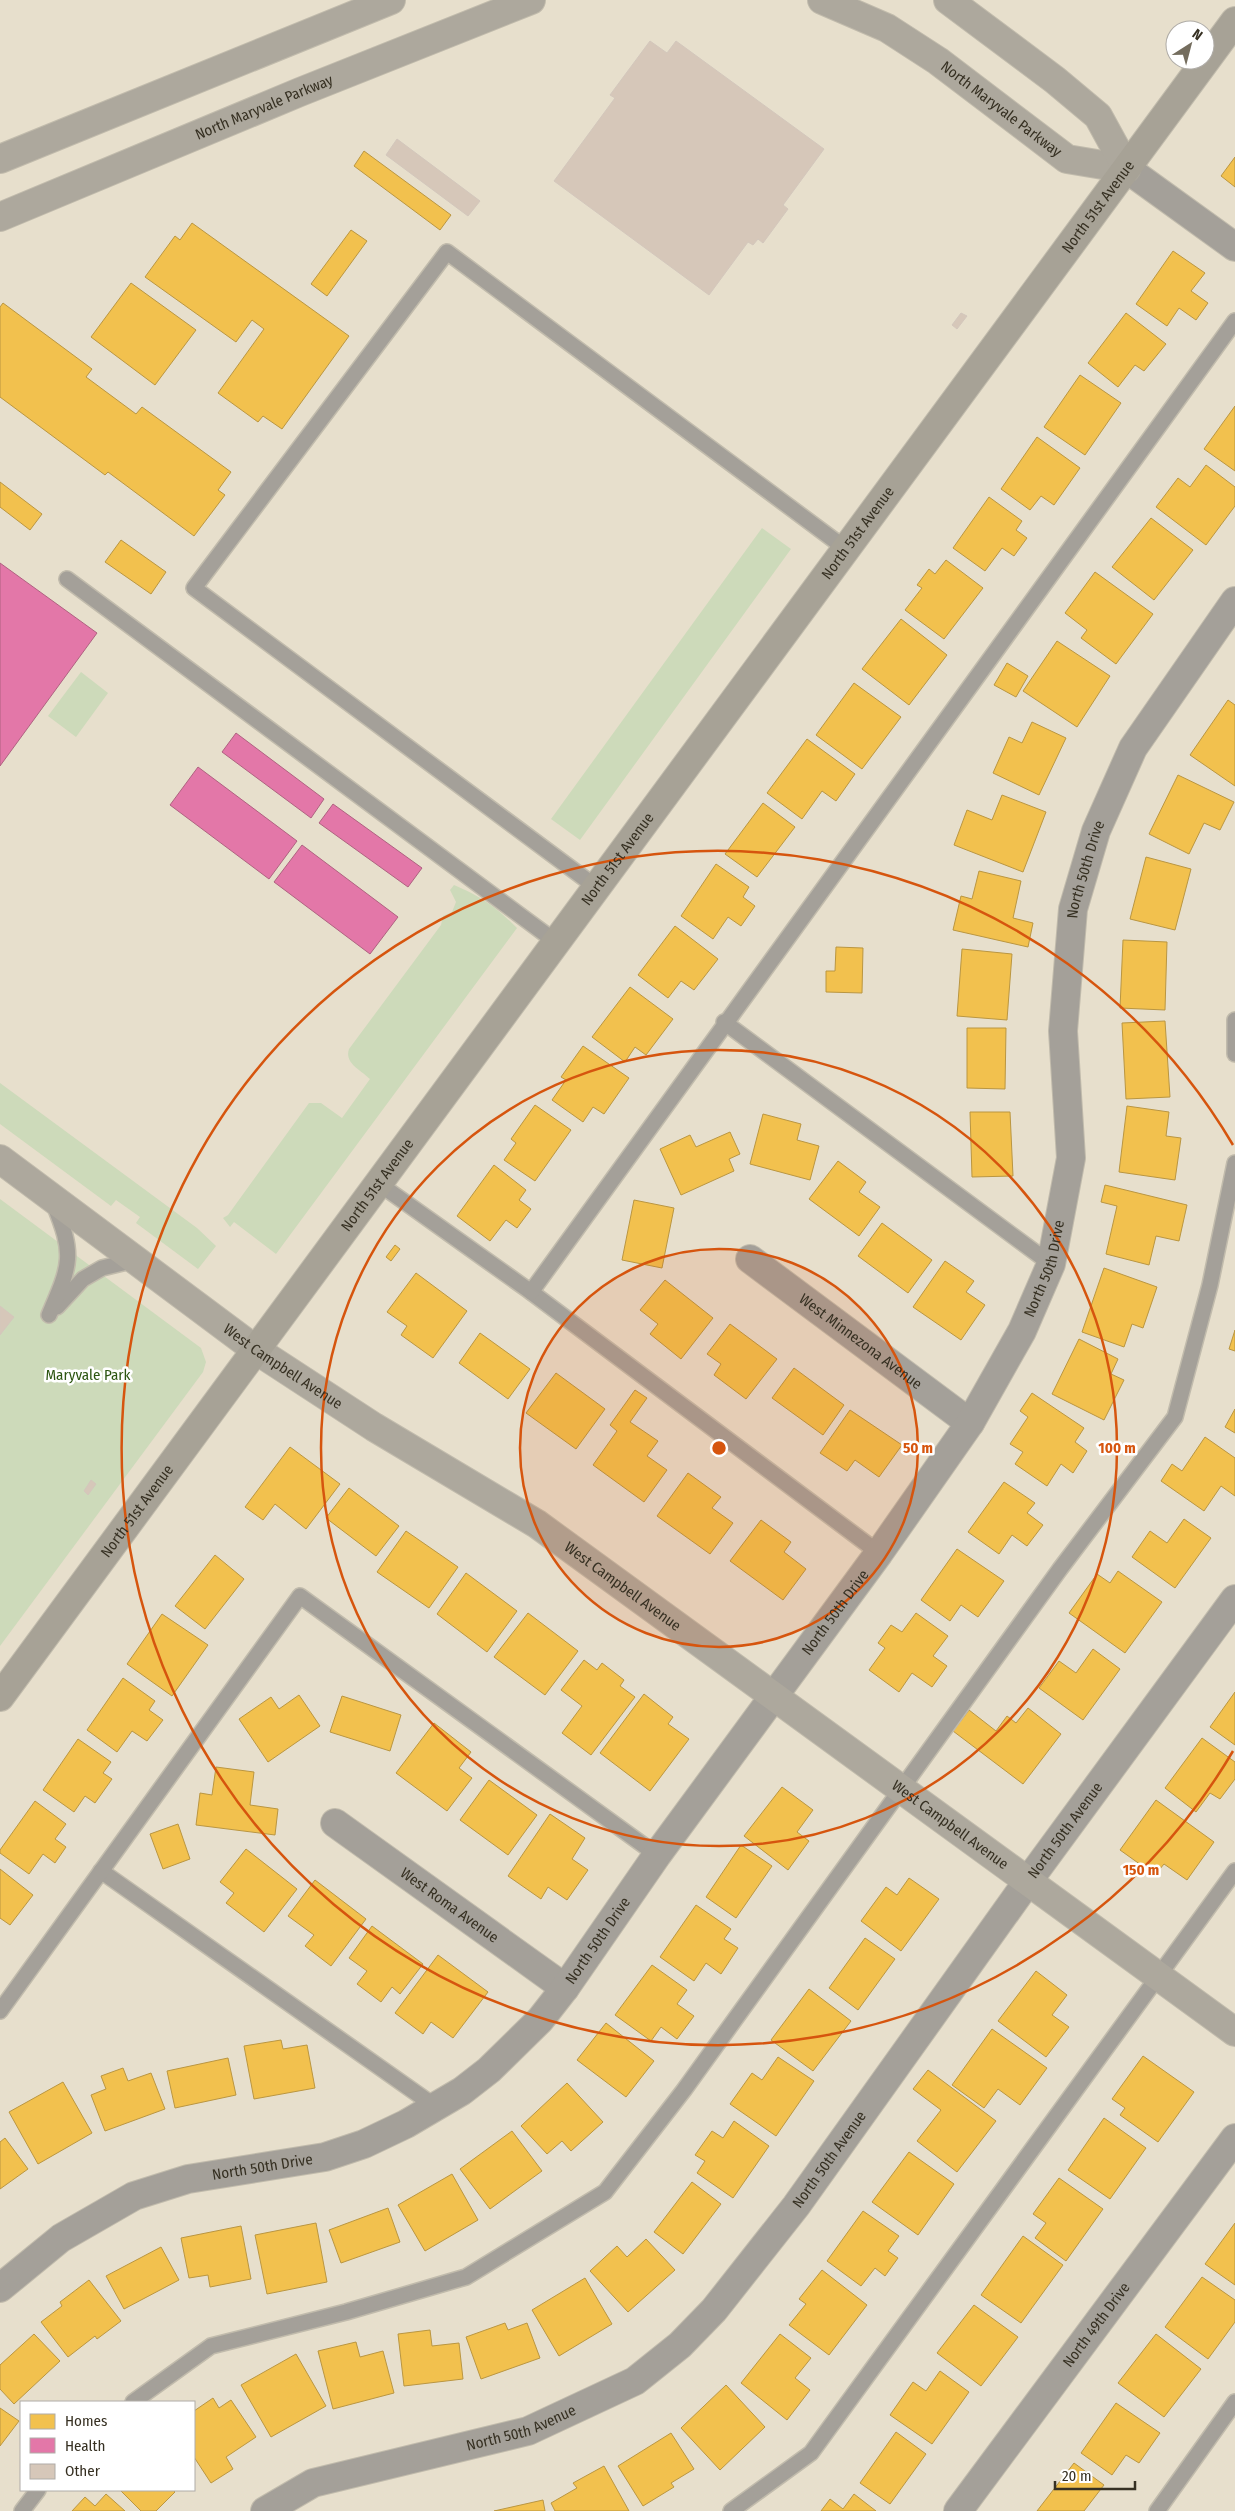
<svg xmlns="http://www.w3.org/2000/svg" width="1235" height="2511" font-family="'Fira Sans Condensed',sans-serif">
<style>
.green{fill:#cddaba}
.homes{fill:#f2c14e;stroke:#ba9641}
.health{fill:#e377a8;stroke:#af6280}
.building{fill:#d6c7b9;stroke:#d3c7bc}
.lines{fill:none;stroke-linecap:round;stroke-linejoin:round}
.lane-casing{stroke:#c1bbac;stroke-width:18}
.street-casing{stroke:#c1bbac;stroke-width:30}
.secondary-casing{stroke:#c1bbac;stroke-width:30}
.primary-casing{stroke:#c1bbac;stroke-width:30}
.lane{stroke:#a4a099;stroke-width:15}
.street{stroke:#a4a099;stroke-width:28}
.secondary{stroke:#ada89d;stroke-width:28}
.primary{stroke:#a7a296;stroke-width:28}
.ring{fill:none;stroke:#d6550e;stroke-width:2.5}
.labels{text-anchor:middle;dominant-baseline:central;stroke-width:5;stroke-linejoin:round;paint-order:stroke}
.street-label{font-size:15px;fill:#363022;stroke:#fff}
.park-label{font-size:15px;fill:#2c5511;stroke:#fff}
.centre{fill:#d6550e;stroke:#fff;stroke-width:2.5}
.ring-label{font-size:15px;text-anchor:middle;font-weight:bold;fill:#d6550e;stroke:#fff;stroke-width:5;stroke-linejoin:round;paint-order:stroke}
</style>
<rect width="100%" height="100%" fill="#e7dfcc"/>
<g class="green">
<polygon points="762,528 791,549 580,840 551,819"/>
<polygon points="81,672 108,693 76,737 48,716"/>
<path d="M 454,885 C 482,897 496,907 517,928 L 276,1254 L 234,1222 L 230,1227 L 223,1218 L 228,1215 L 309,1103 L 321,1103 L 342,1118 L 370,1079 C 361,1070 344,1063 349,1049 L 441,925 L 443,916 L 452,912 L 456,902 L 450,890 Z"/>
<polygon points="0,1083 197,1228 216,1246 198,1269 136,1223 140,1217 116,1200 111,1206 0,1124"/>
<polygon points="0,1199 201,1348 206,1362 203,1372 0,1646"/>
</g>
<g class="homes">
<polygon points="364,151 451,215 440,230 354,166"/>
<polygon points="1235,157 1235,187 1221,176"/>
<polygon points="192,223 349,336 282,429 263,416 258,422 218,393 264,329 252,320 236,342 145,277 175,236 180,240"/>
<polygon points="351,230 367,241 327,296 311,284"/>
<polygon points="1173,251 1205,273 1191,291 1208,303 1196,320 1179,308 1167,326 1136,304"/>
<polygon points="131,283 196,330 155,385 91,337"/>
<polygon points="3,303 92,369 86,377 136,414 142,407 231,472 218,490 225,495 194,536 108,472 105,475 0,397 0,307"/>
<polygon points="1126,313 1166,344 1144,371 1135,365 1118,387 1088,363"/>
<polygon points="1080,375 1121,403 1085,455 1044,427"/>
<polygon points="1235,406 1235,471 1204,449"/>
<polygon points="1037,437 1080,468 1054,505 1041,496 1030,510 1001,489"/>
<polygon points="1206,465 1235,487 1235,506 1206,545 1156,507 1178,478 1190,487"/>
<polygon points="0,482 42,514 30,530 0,507"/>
<polygon points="989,497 1022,521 1016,530 1027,538 1014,556 1002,548 985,571 953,548"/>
<polygon points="1151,518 1193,550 1154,600 1112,567"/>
<polygon points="121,540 166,572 151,594 105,562"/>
<polygon points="946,560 983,588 944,639 905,610 922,588 917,585 929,569 935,574"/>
<polygon points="1095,572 1153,614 1116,664 1081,638 1087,630 1065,613"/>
<polygon points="901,619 947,655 909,705 862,669"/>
<polygon points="1057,641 1110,676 1077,727 1023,691"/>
<polygon points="1007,663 1028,676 1016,697 994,685"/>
<polygon points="854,683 901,717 862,769 816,735"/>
<polygon points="1228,700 1235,705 1235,786 1190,755"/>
<polygon points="1032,722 1066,738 1039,795 993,773 1009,737 1022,743"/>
<polygon points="807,739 855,774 836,801 822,791 802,819 767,793"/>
<polygon points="1178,775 1234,802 1220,830 1204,823 1189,854 1149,834"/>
<polygon points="1002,795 1046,812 1023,872 954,845 967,810 992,820"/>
<polygon points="763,803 795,827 757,877 725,854"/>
<polygon points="1146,857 1191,869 1175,930 1130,919"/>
<polygon points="716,864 749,887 743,897 755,906 741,926 728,917 713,939 681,916"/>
<polygon points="979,871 1021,881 1013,918 1033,923 1028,947 953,930 961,896 972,899"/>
<polygon points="675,926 718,959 694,990 681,981 668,998 638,975"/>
<polygon points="1123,940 1167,942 1165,1010 1120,1008"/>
<polygon points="836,947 863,948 862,993 826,992 826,971 835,971"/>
<polygon points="962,949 1012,954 1007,1020 957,1016"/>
<polygon points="630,987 673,1019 646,1055 635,1047 625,1062 592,1037"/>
<polygon points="1165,1021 1170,1097 1126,1099 1122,1023"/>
<polygon points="967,1028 1006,1028 1005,1089 967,1088"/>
<polygon points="583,1046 629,1078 604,1114 593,1107 583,1122 552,1100 566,1080 561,1077"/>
<polygon points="535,1105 571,1130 535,1181 504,1160 516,1143 511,1139"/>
<polygon points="1127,1106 1169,1112 1166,1136 1181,1138 1175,1180 1119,1172"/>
<polygon points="970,1112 1010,1112 1013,1176 972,1177"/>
<polygon points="763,1114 801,1124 797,1140 819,1146 810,1180 750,1164"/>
<polygon points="730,1132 740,1154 729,1159 734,1171 681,1195 660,1149 690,1135 696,1147"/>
<polygon points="838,1161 866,1182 859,1192 880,1207 859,1236 809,1199"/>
<polygon points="494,1165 526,1190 519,1200 531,1209 517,1228 506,1220 490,1241 457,1216"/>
<polygon points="1105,1185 1187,1205 1179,1241 1156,1236 1149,1265 1106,1254 1117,1206 1101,1202"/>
<polygon points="634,1200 674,1208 662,1268 622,1260"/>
<polygon points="882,1223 932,1260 908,1293 858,1256"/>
<polygon points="395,1245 400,1249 391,1261 386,1257"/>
<polygon points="945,1261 974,1281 966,1292 985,1305 961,1340 913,1307"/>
<polygon points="1104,1268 1157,1287 1143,1328 1132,1324 1124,1347 1082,1332"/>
<polygon points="416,1273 467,1311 433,1358 401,1335 407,1326 387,1312"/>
<polygon points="665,1280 713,1318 681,1359 650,1334 658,1324 640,1310"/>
<polygon points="730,1324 777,1359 746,1399 714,1375 721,1364 707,1354"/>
<polygon points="1235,1330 1235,1351 1229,1349"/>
<polygon points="480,1333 530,1369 508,1399 459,1363"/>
<polygon points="1079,1339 1118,1359 1111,1374 1124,1380 1104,1420 1052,1394"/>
<polygon points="794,1368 844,1405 823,1435 772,1398"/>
<polygon points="556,1373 605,1409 576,1449 526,1413"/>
<polygon points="635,1390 647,1398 630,1422 658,1441 647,1456 667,1470 644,1502 593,1465 617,1431 610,1425"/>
<polygon points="1032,1393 1084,1428 1075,1442 1087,1451 1073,1473 1061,1464 1047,1486 1015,1464 1023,1452 1010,1444 1028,1417 1020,1411"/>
<polygon points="1235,1409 1235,1433 1225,1427"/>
<polygon points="850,1410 902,1445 879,1477 855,1460 847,1471 820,1453"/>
<polygon points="1205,1437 1235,1458 1235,1496 1221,1486 1204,1511 1161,1481 1172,1464 1182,1471"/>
<polygon points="290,1447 340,1484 306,1529 275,1504 263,1520 245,1507"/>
<polygon points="688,1473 721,1497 712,1508 733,1523 710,1554 657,1516"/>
<polygon points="1004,1482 1035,1503 1027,1513 1043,1525 1027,1546 1012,1535 999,1554 968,1532"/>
<polygon points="349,1488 399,1526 376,1556 326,1518"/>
<polygon points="1184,1519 1211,1538 1175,1588 1132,1557 1150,1531 1167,1543"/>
<polygon points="761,1520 791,1542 784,1552 806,1569 783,1600 730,1561"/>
<polygon points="406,1531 458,1567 429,1608 377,1572"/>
<polygon points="957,1549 1004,1581 978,1617 961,1605 950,1621 921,1600"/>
<polygon points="215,1555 244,1579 205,1629 175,1606"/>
<polygon points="1118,1571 1162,1602 1125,1653 1069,1613 1097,1574 1110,1583"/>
<polygon points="466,1573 517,1611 487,1652 437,1614"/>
<polygon points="528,1613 578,1651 545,1695 494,1657"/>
<polygon points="916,1613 948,1636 933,1656 947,1666 932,1687 912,1673 899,1692 869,1670 885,1648 878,1643 891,1625 902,1632"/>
<polygon points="162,1614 208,1645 172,1696 127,1664"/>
<polygon points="1093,1649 1120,1669 1083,1720 1039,1688 1059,1661 1076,1673"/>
<polygon points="584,1660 597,1670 602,1663 624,1680 620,1686 635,1697 591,1755 562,1733 582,1706 561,1690"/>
<polygon points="123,1678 155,1701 149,1710 163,1720 147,1741 132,1731 117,1752 87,1730"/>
<polygon points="1235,1692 1235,1745 1210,1727"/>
<polygon points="644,1694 673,1717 668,1724 689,1739 650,1791 600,1753"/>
<polygon points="299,1695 320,1726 268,1762 239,1719 271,1697 279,1709"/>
<polygon points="342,1696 401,1715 390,1751 330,1732"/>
<polygon points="1028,1708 1061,1734 1023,1784 953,1731 969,1710 996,1731 1007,1716 1016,1723"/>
<polygon points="434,1723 471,1752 459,1768 472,1778 447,1811 396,1773"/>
<polygon points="1202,1738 1235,1762 1235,1779 1220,1799 1210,1793 1196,1812 1165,1788"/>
<polygon points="78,1739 111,1762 103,1773 112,1779 95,1803 85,1796 74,1812 43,1790"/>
<polygon points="216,1767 254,1772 250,1805 278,1809 275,1835 196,1825 200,1793 212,1795"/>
<polygon points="489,1780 537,1815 508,1855 460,1820"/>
<polygon points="782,1787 813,1810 797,1832 809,1841 788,1870 744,1836"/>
<polygon points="1156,1800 1214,1842 1187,1880 1164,1864 1155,1875 1120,1850"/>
<polygon points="35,1801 66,1824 55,1839 66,1847 55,1863 43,1854 29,1874 0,1853 0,1850"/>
<polygon points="550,1814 585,1838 572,1859 588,1870 567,1900 548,1887 541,1899 508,1876"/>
<polygon points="178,1824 190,1859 163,1869 150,1834"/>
<polygon points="741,1845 772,1866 736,1918 706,1897"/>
<polygon points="246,1849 297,1889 264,1932 226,1903 234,1893 220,1882"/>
<polygon points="0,1869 33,1895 10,1925 0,1918"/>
<polygon points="909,1878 939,1899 901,1951 861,1921 886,1887 897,1895"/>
<polygon points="315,1880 366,1919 331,1966 305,1946 314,1935 288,1916"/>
<polygon points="696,1905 731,1929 724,1939 738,1948 721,1974 706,1963 694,1981 660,1957"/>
<polygon points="372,1926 423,1964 400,1994 392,1987 381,2002 357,1984 367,1971 349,1958"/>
<polygon points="865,1938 895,1959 858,2010 829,1988"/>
<polygon points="438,1955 488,1992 453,2038 431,2022 423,2034 395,2013"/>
<polygon points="652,1965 687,1990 677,2004 694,2016 677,2039 661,2027 651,2041 615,2015"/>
<polygon points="1036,1971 1067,1995 1052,2015 1069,2027 1046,2057 998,2021"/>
<polygon points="809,1989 851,2021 813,2071 771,2040"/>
<polygon points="606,2023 654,2061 626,2097 577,2060"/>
<polygon points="992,2029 1047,2068 1020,2105 998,2089 984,2108 952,2085"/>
<polygon points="281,2040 283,2049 307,2045 315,2088 254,2099 244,2046"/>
<polygon points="1143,2056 1194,2092 1158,2142 1120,2115 1125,2108 1112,2099"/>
<polygon points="778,2057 814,2081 776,2136 730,2104 752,2073 762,2080"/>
<polygon points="228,2058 236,2095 175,2108 167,2071"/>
<polygon points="123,2068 128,2081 151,2073 165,2109 105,2131 91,2095 106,2089 101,2076"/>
<polygon points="928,2070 996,2121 957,2172 917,2141 941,2110 913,2089"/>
<polygon points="63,2082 92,2133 38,2164 9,2112"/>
<polygon points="567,2083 603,2122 571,2151 562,2141 547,2154 521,2126"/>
<polygon points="1104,2118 1146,2148 1110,2199 1068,2170"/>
<polygon points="734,2121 769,2146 733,2198 697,2173 705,2161 695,2155 712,2131 723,2138"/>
<polygon points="512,2131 542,2171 490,2209 460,2169"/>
<polygon points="5,2138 28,2169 0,2189 0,2142"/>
<polygon points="909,2152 954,2184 918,2235 872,2202"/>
<polygon points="452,2174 478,2220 425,2251 398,2205"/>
<polygon points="1059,2178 1103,2209 1066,2261 1035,2238 1046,2223 1033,2214"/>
<polygon points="692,2182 721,2204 683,2254 654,2232"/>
<polygon points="388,2208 400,2242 341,2263 329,2230"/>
<polygon points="863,2211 899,2236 888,2251 898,2258 885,2276 875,2268 861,2286 827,2261"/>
<polygon points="316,2223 327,2282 267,2294 255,2235"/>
<polygon points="1235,2223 1235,2285 1205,2264"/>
<polygon points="241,2226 251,2279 210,2287 208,2275 189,2278 181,2238"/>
<polygon points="1023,2236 1063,2265 1021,2323 981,2295"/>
<polygon points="646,2239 675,2270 628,2312 590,2271 617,2246 627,2257"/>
<polygon points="161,2247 179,2280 124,2309 106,2276"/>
<polygon points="822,2270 867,2305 829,2355 789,2325 806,2304 799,2299"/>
<polygon points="1202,2277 1235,2300 1235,2322 1208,2359 1165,2327"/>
<polygon points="585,2278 612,2324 559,2356 532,2310"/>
<polygon points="89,2280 121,2321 97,2339 95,2336 68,2357 41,2322 62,2306 60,2302"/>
<polygon points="974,2305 1018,2337 981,2386 937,2353"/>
<polygon points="505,2323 508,2330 527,2323 540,2358 481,2379 466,2337"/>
<polygon points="430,2330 432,2346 459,2343 463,2379 404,2386 398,2334"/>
<polygon points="34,2334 60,2361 14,2404 0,2389 0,2365"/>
<polygon points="780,2334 811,2358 795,2378 810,2390 787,2420 741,2383"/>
<polygon points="1156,2334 1201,2369 1164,2417 1118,2383"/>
<polygon points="356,2342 360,2357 383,2351 394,2393 333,2409 318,2351"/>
<polygon points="296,2354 326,2406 271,2437 241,2385"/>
<polygon points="940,2371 969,2392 932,2444 890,2415 913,2382 926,2391"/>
<polygon points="726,2385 765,2427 720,2470 681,2428"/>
<polygon points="213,2398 219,2408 231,2400 256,2437 226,2457 233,2469 211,2483 194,2457 194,2411"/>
<polygon points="1116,2403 1160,2433 1139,2463 1126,2455 1112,2475 1081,2453"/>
<polygon points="0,2408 19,2421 0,2446"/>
<polygon points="896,2432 926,2454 890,2504 860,2483"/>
<polygon points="671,2433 694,2469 671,2483 674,2487 643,2506 618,2466"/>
<polygon points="1074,2463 1104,2485 1084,2511 1037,2511"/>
<polygon points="604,2466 629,2511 555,2511 551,2503 577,2488 573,2483"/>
<polygon points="120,2490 173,2490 175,2492 156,2511 141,2511"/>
<polygon points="106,2494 125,2511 72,2511 85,2497 95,2506"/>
<polygon points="854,2494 876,2511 821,2511 830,2499 843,2509"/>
<polygon points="543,2500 545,2511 494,2511"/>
</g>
<g class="health">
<polygon points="0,563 97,633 0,766"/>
<polygon points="236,733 324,799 311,818 222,752"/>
<polygon points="198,767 297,841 269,879 170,805"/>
<polygon points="333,804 422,868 408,887 319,823"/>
<polygon points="302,845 398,917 370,954 274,882"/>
</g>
<g class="building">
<polygon points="650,41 667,53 676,41 824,149 783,205 788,209 763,243 758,239 753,245 748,242 709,295 554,181 615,98 610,95"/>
<polygon points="397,139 480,201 468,216 386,155"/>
<polygon points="961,313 967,316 957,329 952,325"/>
<polygon points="0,1306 14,1317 0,1335"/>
<polygon points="91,1480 96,1484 88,1495 84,1491"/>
</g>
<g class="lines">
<defs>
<g id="lane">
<polyline points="67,579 556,942"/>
<polyline points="596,887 194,588 447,252 846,549"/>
<polyline points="1235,1020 1235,1054"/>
<polyline points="724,1022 1051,1264"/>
<polyline points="378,1183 531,1292 879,1553"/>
<path d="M 531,1292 C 764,967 1001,645 1235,321"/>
<polyline points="57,1307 83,1279 102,1268 135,1260"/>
<path d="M 49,1315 C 71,1264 75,1255 53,1202"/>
<polyline points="101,1871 436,2107"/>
<polyline points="0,2011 300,1596 657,1855"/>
<polyline points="133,2402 211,2346 346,2312 466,2277 605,2192 684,2090 1060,1569 1175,1417 1210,1285 1235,1163"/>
<polyline points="22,2511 38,2490"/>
<polyline points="731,2511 811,2453 1235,1871"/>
<polyline points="1157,2511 1235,2402"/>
</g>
<g id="street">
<polyline points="1127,169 1235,247"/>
<path id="s1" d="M 750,1259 L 970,1423"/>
<path id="s2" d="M 335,1823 L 565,1988"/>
<path id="s3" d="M 0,2288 L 61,2238 L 134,2196 L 188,2179 L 325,2157 L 364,2144 L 406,2124 L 462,2091 L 489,2070 L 540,2020 L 565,1988 L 657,1855 L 879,1553 L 970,1423 L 1022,1331 L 1051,1264 L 1071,1158 L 1063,1031 L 1073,909 L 1096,831 L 1133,748 L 1235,601"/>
<path id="s4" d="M 265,2511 L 313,2483 L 528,2431 L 635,2381 L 680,2345 L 714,2310 L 796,2206 L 1028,1881 L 1235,1599"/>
<path id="s5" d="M 958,2511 L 1235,2138"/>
</g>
<g id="secondary">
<path id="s6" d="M 822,0 L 887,28 L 938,61 L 1067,159 L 1127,169"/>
<polyline points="948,0 1055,80 1098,116 1127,169"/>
<polyline points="0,159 391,0"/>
<path id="s7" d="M 0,217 L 300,92 L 531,0"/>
<path id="s8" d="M 0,1159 L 256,1350 L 374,1427 L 537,1524 L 1235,2032"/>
</g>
<g id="primary">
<path id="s9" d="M 0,1697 L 1235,21"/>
</g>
</defs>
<use href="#lane" class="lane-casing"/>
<use href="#street" class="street-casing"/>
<use href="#secondary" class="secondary-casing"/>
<use href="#primary" class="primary-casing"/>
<use href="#lane" class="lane"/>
<use href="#street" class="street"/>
<use href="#secondary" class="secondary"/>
<use href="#primary" class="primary"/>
</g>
<circle cx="719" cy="1448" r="199" fill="#d6550e" fill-opacity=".12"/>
<g class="ring">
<circle cx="719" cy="1448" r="199"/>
<circle cx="719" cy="1448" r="398"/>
<path d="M1233 1751A597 597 0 1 1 1233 1145"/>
</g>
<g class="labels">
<g class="street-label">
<text stroke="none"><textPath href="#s7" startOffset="286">North Maryvale Parkway</textPath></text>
<text stroke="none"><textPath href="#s6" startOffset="211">North Maryvale Parkway</textPath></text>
<text stroke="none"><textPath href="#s9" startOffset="1851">North 51st Avenue</textPath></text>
<text stroke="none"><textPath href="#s9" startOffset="1446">North 51st Avenue</textPath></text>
<text stroke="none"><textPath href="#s9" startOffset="1041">North 51st Avenue</textPath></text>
<text stroke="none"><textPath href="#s3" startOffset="1930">North 50th Drive</textPath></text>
<text stroke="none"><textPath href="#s9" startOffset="636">North 51st Avenue</textPath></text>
<text stroke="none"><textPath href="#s3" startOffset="1525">North 50th Drive</textPath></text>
<text stroke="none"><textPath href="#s1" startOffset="138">West Minnezona Avenue</textPath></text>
<text stroke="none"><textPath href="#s8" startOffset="351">West Campbell Avenue</textPath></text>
<text stroke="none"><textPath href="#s9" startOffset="231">North 51st Avenue</textPath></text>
<text stroke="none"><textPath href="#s8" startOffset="756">West Campbell Avenue</textPath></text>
<text stroke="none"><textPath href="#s3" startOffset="1120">North 50th Drive</textPath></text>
<text stroke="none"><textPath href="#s8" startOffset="1161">West Campbell Avenue</textPath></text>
<text stroke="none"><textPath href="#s4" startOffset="1096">North 50th Avenue</textPath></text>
<text stroke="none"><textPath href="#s2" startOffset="141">West Roma Avenue</textPath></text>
<text stroke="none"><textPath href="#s3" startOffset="715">North 50th Drive</textPath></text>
<text stroke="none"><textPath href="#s4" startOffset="691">North 50th Avenue</textPath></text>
<text stroke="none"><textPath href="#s3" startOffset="295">North 50th Drive</textPath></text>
<text stroke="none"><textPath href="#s5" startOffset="232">North 49th Drive</textPath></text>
<text stroke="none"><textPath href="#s4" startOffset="271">North 50th Avenue</textPath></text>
</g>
<g class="park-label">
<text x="88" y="1375">Maryvale Park</text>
</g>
</g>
<circle cx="719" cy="1448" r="8" class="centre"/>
<g class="ring-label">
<text x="918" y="1453">50 m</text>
<text x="1117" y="1453">100 m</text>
<text x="1141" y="1875">150 m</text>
</g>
<rect x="20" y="2401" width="175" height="90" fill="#ffffff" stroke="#afaca7"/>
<rect x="30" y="2414" width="25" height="15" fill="#f2c14e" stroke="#afaca7"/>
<text x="65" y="2426" font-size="15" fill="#363022">Homes</text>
<rect x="30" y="2438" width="25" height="15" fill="#e377a8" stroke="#afaca7"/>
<text x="65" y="2451" font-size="15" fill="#363022">Health</text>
<rect x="30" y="2464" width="25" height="15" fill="#d6c7b9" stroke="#afaca7"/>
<text x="65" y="2476" font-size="15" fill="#363022">Other</text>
<g transform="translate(1190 45) rotate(36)"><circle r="24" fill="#ffffff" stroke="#afaca7"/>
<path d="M0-4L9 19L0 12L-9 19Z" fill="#746d5e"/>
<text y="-8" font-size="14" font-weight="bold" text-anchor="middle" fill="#363022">N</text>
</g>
<path d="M1055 2481v8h80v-8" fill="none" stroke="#363022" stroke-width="2.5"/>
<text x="1062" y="2481" font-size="15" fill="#363022" stroke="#ffffff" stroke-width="4" paint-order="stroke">20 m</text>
</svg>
